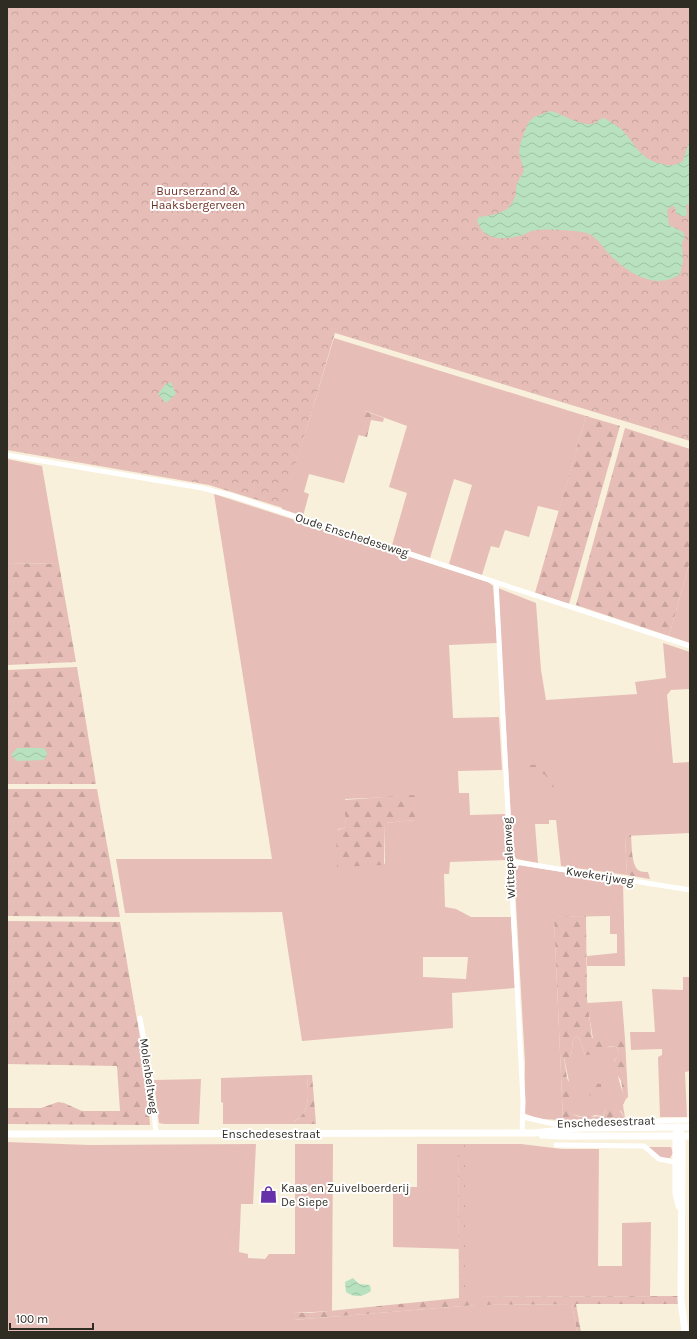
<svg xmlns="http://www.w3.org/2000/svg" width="697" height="1339" font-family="Karla,sans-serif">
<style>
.grass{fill:#e6beb7;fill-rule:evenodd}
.forest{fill:url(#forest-firs)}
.park{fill:url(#park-crowns)}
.water{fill:url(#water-waves)}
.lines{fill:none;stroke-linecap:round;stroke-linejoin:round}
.street{stroke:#fff;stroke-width:5}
.secondary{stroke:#fff;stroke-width:7}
.labels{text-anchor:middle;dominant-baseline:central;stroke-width:4;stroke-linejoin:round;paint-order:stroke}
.park-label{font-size:12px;fill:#703127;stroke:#fff}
.street-label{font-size:12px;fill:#2f2c24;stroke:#fff}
.poi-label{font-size:12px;fill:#2f2c24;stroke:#fff;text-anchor:start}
</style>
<defs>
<pattern id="forest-firs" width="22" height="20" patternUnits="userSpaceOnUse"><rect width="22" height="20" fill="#e6beb7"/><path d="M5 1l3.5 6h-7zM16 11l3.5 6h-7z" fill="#c6a39d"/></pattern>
<pattern id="park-crowns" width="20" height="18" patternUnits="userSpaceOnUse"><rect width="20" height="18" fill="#e6beb7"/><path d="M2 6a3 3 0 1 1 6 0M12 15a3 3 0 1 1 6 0" fill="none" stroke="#c6a39d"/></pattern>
<pattern id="water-waves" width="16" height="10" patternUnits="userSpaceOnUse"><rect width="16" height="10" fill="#b8e1c0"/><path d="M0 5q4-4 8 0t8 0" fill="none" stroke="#9ec1a5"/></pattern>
</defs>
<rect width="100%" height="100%" fill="#f8f0da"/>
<g class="grass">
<polygon points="334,338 586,416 559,511 538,506 529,537 505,530 499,548 491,546 482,575 449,564 472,485 454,479 430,558 392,545 407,493 389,487 407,426 366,411 344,483 309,474 304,492 309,494 303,516 282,509"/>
<polygon points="7,459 42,466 59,564 7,563"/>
<path d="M 214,494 L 488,582 L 493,586 L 497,643 L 449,645 L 453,718 L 499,717 L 502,770 L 458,771 L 459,793 L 469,793 L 470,815 L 505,814 L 507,860 L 450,862 L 449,874 L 444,874 L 445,907 L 456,909 L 471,917 L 511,917 L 515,988 L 452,993 L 453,1028 L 302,1041 L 282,912 L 125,913 L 116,859 L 272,859 ZM 415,796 L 415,820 L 385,823 L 385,864 L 337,830 L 346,827 L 345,799 ZM 423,957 L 468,957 L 466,979 L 423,977 Z"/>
<polygon points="690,561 690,643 669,636"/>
<polygon points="498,588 536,603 541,670 546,700 637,694 635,682 666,678 663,643 690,652 690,689 671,690 667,695 673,763 690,762 690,833 625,836 627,875 561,866 556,820 549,820 549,824 535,824 538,863 517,859 513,855"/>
<polygon points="520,865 623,882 625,966 587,966 587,956 617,953 617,934 610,934 610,916 554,917 563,1120 539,1119 524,1113 525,1062 514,868"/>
<polygon points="683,977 690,977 690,1071 685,1072 687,1117 660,1117 658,1057 662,1055 662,1049 631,1050 630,1032 655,1032 652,989 683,990"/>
<polygon points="622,1001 625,1039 593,1039 587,1003"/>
<path d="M 576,1036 L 579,1038 L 585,1055 L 604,1048 L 615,1046 L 618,1049 L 619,1054 L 614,1061 C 617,1071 621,1092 626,1099 L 623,1105 L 625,1118 L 621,1111 L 606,1109 L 603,1116 L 595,1115 L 588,1118 L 571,1114 L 570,1112 L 569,1082 L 564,1057 L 570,1057 C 574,1050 570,1042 576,1036 Z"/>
<path d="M 307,1075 C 308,1093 312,1113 293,1122 L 293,1124 L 223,1124 L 223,1103 L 221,1102 L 221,1078 Z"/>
<polygon points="201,1079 199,1124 164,1124 159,1123 154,1080"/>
<polygon points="7,1142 89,1145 256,1144 253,1204 241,1204 239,1252 248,1254 248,1258 265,1259 269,1254 295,1254 295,1144 333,1144 332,1311 294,1313 293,1320 476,1305 572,1304 577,1332 7,1332"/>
<polygon points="417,1144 458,1144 459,1249 393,1247 393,1187 417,1187"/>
<polygon points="465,1144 521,1144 562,1149 599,1149 598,1266 622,1266 622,1223 651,1222 650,1296 465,1297"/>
<path d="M 648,1147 L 671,1147 L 673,1153 L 670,1158 C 659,1159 655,1155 648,1147 Z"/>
</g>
<g class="forest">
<polygon points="365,411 384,418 383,422 371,420 367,437 358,435"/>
<polygon points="586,416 620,426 569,604 535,593"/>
<polygon points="625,428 690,449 690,561 669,636 576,605"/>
<polygon points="7,563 59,564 76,662 7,665"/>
<polygon points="77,667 96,784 7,784 7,670"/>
<polygon points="551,764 554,793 547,790 546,776 544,774 530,775 529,765"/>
<polygon points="7,789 97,789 120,917 7,916"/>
<polygon points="413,795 415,796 415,820 385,823 384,865 337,867 336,831 346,827 344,800"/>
<path d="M 631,835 C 632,845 631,863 638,870 C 641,872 645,872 648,872 L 650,879 L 627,875 L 625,836 Z"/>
<path d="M 586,916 L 587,999 L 592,1038 L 625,1039 L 628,1097 L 626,1099 C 621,1092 623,1088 621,1081 C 619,1076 614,1072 613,1067 C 613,1060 620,1056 618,1049 L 615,1046 C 605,1046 605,1051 598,1053 C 595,1054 589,1055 585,1055 L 579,1038 L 576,1036 C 570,1042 574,1050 570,1057 L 564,1057 L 567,1078 L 570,1084 L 570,1112 C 577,1120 593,1116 603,1116 L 608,1105 L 613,1101 L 625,1118 L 563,1120 L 554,917 Z"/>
<polygon points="7,921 120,922 146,1072 150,1125 7,1124 7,1108 41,1108 58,1102 64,1103 82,1111 120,1111 117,1066 7,1064"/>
<path d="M 307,1075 L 312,1075 L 316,1124 L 293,1124 L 293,1122 C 312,1113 308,1093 307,1075 Z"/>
<polygon points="586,1082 601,1084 601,1093 595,1098 590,1096"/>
<polygon points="458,1144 465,1144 465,1297 678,1296 678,1304 576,1304 581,1332 577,1332 572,1304 476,1305 293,1320 293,1313 309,1313 459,1298"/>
</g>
<polygon class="park" points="7,7 690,7 690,441 335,333 283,508 209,485 7,450"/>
<g class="water">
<path d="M 550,111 C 564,114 578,126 593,124 C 597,123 599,119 604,118 C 609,121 615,124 620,128 C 636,143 638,159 662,164 C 671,166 675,166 683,161 L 690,139 L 690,203 L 686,205 L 687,215 L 683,217 L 676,213 L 675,207 L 672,206 L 667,210 L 669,225 L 683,232 L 685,236 L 682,243 L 683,261 L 680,274 C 656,291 628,273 610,255 C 601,246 597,235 583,232 C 568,230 552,229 537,230 C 532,230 527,233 523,235 C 504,240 483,242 477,220 L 479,217 C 494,215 510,213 515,197 C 517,193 515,188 517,185 C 518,180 522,175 524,171 L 519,153 L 520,144 L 528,123 L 534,117 Z"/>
<polygon points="171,382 176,394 166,403 158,394 165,385"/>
<polygon points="17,748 43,748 47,752 47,756 43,760 17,761 11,755"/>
<path d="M 353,1278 L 359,1284 L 370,1285 L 371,1291 C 363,1297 354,1298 346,1292 L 345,1282 Z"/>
</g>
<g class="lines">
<g class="street">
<polyline points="7,455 202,488 233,496 690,646"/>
<polyline points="496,582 523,1101 522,1133"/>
<polyline points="509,861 690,890"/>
<polyline points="140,1018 151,1079 156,1134"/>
<polyline points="523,1117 554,1124 690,1120"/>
<polyline points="556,1145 644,1146 659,1159 679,1163"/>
</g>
<g class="secondary">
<polyline points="678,1127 682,1136 682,1151 681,1300 685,1332"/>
<polyline points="676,1133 676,1194 679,1206"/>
<polyline points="7,1134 534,1133 580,1128 690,1127"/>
<polyline points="542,1135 559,1136 690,1136"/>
</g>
</g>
<defs>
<symbol id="shop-bare" viewBox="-9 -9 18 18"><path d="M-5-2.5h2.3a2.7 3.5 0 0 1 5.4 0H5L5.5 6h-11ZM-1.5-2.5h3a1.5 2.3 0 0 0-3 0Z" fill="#6732a9" stroke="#fff" stroke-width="2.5" paint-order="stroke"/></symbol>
</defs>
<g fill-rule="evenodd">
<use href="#shop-bare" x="256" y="1182" width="25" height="25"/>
</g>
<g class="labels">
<g class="park-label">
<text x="198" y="191">Buurserzand &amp;<tspan x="198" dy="14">Haaksbergerveen</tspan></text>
</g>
<g class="street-label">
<text transform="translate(352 535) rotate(18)">Oude Enschedeseweg</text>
<text transform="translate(509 858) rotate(-93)">Wittepalenweg</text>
<text transform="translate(600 876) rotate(9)">Kwekerijweg</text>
<text transform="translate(149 1076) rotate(82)">Molenbeltweg</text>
<text transform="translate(606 1122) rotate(-2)">Enschedesestraat</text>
<text x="271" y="1134">Enschedesestraat</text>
</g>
<g class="poi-label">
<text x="281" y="1188">Kaas en Zuivelboerderij<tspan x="281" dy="14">De Siepe</tspan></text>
</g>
</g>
<rect width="697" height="1339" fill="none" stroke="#2f2c24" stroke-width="16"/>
<path d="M10 1323v6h83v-6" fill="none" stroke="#2f2c24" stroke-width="2"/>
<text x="16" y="1323" font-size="12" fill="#2f2c24" stroke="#ffffff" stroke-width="3" paint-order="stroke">100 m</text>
</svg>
